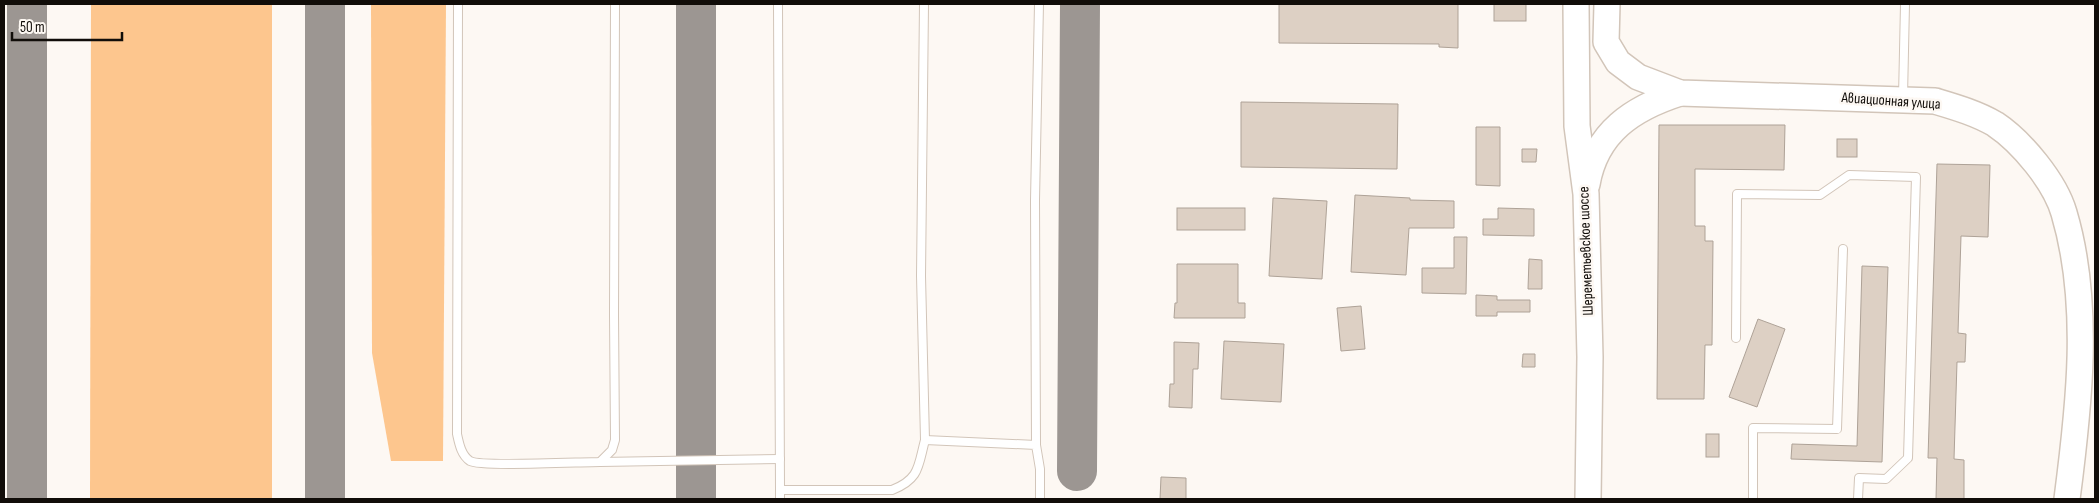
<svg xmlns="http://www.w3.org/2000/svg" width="2099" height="503" font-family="'Sofia Sans Condensed',sans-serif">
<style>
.green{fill:#fdc68e}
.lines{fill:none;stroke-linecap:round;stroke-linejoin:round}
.taxiway{stroke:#9c9692;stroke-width:40}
.building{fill:#ddd0c4;stroke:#aea297}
.lane-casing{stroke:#d2c5b9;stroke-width:10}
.primary-casing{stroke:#d2c5b9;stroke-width:28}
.lane{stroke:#fff;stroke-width:8}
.primary{stroke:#fff;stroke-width:25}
.labels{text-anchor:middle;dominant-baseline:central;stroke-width:5;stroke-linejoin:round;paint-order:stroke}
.street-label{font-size:15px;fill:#110d09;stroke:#fdf8f3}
</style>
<rect width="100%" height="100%" fill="#fdf8f3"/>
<g class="green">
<polygon points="91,4 272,4 272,499 90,499"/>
<polygon points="371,4 446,4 443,461 391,461 372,353"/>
</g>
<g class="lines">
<g class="taxiway">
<polyline points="27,4 27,499"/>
<polyline points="696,4 696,499"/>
<polyline points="1077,471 1080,4"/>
<polyline points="325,499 325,4"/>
</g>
</g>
<g class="building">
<polygon points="1279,4 1458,4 1458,48 1439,47 1439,44 1279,43"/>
<rect x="1494" y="4" width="32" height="17"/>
<polygon points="1241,102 1398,104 1397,169 1241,167"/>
<polygon points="1659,125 1785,125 1784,170 1695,169 1695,226 1705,226 1705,241 1713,241 1712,345 1705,345 1704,399 1657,399"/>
<polygon points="1476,127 1500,127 1500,186 1476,185"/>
<rect x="1837" y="139" width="20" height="18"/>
<polygon points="1522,149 1537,149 1536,162 1522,162"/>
<polygon points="1937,164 1990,165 1988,237 1961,236 1958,333 1966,334 1965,362 1957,362 1954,459 1964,460 1964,499 1936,499 1937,458 1928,458"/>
<polygon points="1355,195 1410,198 1410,200 1454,201 1454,228 1409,228 1406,275 1351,272"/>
<polygon points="1273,198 1327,201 1322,279 1269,276"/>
<rect x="1177" y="208" width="68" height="22"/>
<polygon points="1498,208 1534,209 1534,236 1483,235 1483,219 1498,219"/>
<polygon points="1454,237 1467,237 1466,294 1422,293 1422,268 1454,268"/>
<polygon points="1529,259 1542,260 1542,289 1528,289"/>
<polygon points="1177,264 1238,264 1238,303 1245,303 1245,318 1174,318 1175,303 1177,303"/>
<polygon points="1862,266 1888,267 1882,462 1791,459 1792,444 1857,446"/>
<polygon points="1476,295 1497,296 1497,300 1530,300 1530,312 1497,312 1497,316 1476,316"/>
<polygon points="1361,306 1365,349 1341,351 1337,308"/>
<polygon points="1758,319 1785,329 1757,407 1729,397"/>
<polygon points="1224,341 1284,344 1281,402 1221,399"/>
<polygon points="1174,342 1199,343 1198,369 1193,369 1192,408 1169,407 1170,384 1174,384"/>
<polygon points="1523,354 1535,354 1535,367 1522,367"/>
<rect x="1706" y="434" width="13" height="23"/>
<polygon points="1161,477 1186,478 1186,499 1160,499"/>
</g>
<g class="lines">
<defs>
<g id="lane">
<path d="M 458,4 L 457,434 C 459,443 461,455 470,461 C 480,467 581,462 600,462 L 612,450 L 615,440 L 614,315 L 615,4"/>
<polyline points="778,4 780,490"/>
<polyline points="924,4 921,276 925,440"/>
<polyline points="1903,97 1905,4"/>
<polyline points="1736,338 1737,194 1820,195 1849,175 1916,177 1908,458 1886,479 1859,478 1858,499"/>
<polyline points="1036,445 1035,200 1039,4"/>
<polyline points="600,462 780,459"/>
<path d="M 780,499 L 780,490 L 892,490 C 920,479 918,466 925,440 L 1036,445 L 1040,469 L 1040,499"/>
<polyline points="1753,499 1753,428 1837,429 1843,249"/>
</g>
<g id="primary">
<polyline points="1576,4 1577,126 1586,194 1590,357 1588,499"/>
<path d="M 1607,4 L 1606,42 L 1618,62 L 1638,77 L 1680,93 L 1935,101 C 1955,107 1976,113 1995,124 C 2022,142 2055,182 2064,213 C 2091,304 2079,407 2067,499"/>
<path d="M 1587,184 C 1596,132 1633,108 1680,93"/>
</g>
</defs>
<use href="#lane" class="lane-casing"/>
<use href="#primary" class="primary-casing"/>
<use href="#lane" class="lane"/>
<use href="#primary" class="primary"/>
</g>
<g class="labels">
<g class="street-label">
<text transform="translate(1891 101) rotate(4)">Авиационная улица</text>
<text transform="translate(1586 251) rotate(-92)">Шереметьевское шоссе</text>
</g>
</g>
<rect width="2099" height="503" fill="none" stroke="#110d09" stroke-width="10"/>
<path d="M12 32v8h110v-8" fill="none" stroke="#110d09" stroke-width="2.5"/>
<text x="20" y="32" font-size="15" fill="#110d09" stroke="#fdf8f3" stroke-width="4" paint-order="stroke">50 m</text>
</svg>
